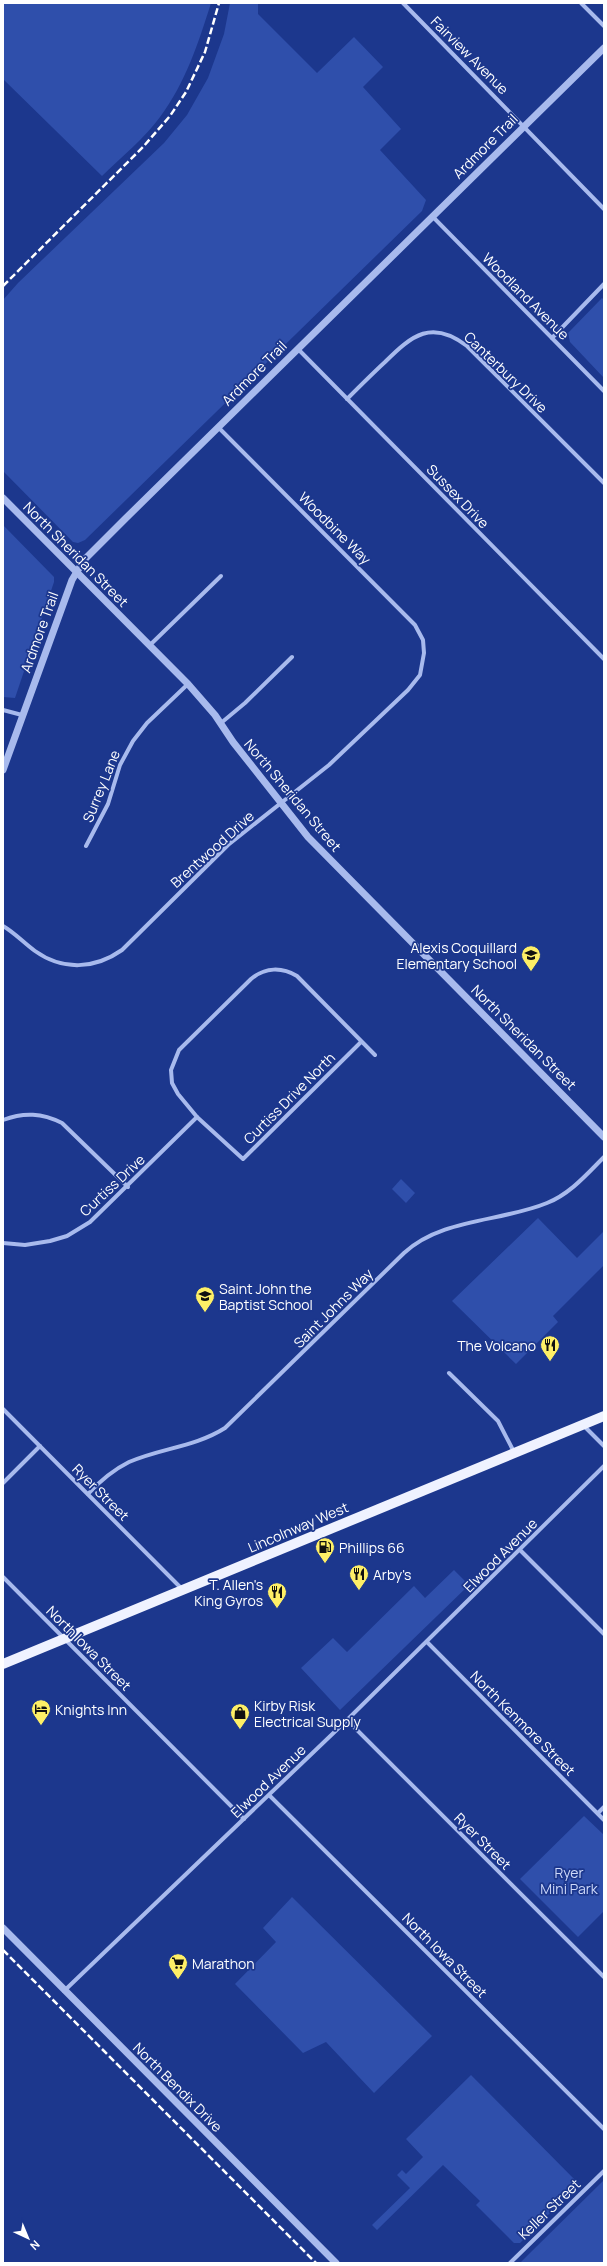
<svg xmlns="http://www.w3.org/2000/svg" width="607" height="2266" font-family="Manrope,sans-serif">
<style>
.green{fill:#2f4fab}
.lines{fill:none;stroke-linecap:round;stroke-linejoin:round}
.minor{stroke:#a8baed;stroke-width:4}
.tertiary{stroke:#a8baed;stroke-width:7}
.primary{stroke:#eff2ff;stroke-width:10}
.rail{stroke:#fff;stroke-width:2.5;stroke-dasharray:7 3;stroke-linecap:butt}
.labels{text-anchor:middle;dominant-baseline:central;stroke-width:3.5;stroke-linejoin:round;paint-order:stroke}
.street-label{font-size:14px;fill:#fff;stroke:#1c378d}
.poi-label{font-size:14px;fill:#fff;stroke:#1c378d;text-anchor:start}
.park-label{font-size:14px;fill:#ced9fa;stroke:#1c378d}
</style>
<rect width="100%" height="100%" fill="#1c378d"/>
<g class="green">
<path d="M 3,3 L 211,3 C 198,44 186,82 160,117 C 145,138 120,158 102,176 L 3,79 Z"/>
<polygon points="230,3 258,3 258,14 317,73 354,37 383,67 363,87 401,129 380,150 426,200 422,211 85,540 78,543 73,542 3,471 3,300 18,283 164,143 187,115 208,78 224,34"/>
<polygon points="602,298 604,300 604,378 570,342 568,333"/>
<polygon points="3,525 54,577 54,582 15,698 3,697"/>
<polygon points="401,1179 415,1193 406,1203 392,1189"/>
<polygon points="538,1218 577,1258 604,1231 604,1265 553,1316 558,1322 516,1364 452,1301"/>
<polygon points="454,1570 469,1585 340,1710 301,1668 333,1638 347,1652 414,1586 425,1598"/>
<polygon points="584,1816 604,1835 604,1911 578,1937 520,1879"/>
<polygon points="292,1897 432,2036 374,2093 326,2042 303,2053 235,1984 276,1942 263,1928"/>
<polygon points="471,2075 579,2184 520,2243 514,2243 476,2205 480,2201 443,2165 377,2230 372,2225 410,2188 397,2175 402,2170 406,2174 423,2157 406,2139"/>
<polygon points="604,2180 604,2263 520,2263 530,2253"/>
</g>
<g class="lines">
<g class="minor">
<polyline points="403,3 604,209"/>
<polyline points="581,3 604,26"/>
<polyline points="433,217 604,391"/>
<polyline points="552,338 604,284"/>
<polyline points="298,349 604,659"/>
<path d="M 347,399 C 360,386 372,374 385,362 C 412,335 432,319 467,346 L 604,483"/>
<polyline points="150,645 221,576"/>
<polyline points="3,710 22,715"/>
<polyline points="221,723 245,703 292,657"/>
<polyline points="86,846 108,804 120,765 133,741 147,723 188,684"/>
<path d="M 3,926 C 15,933 24,943 35,951 C 63,971 95,969 122,950 L 228,845 L 329,765 L 408,690 L 420,675 L 424,653 L 423,640 L 415,625 L 218,427"/>
<path d="M 361,1042 L 243,1159 L 197,1117 L 178,1094 L 172,1083 L 171,1070 L 179,1050 L 251,979 C 265,967 282,967 297,976 L 375,1055"/>
<path d="M 3,1120 C 24,1112 42,1113 62,1123 L 128,1187"/>
<polyline points="3,1243 25,1245 50,1241 67,1236 90,1222 197,1117"/>
<polyline points="449,1373 498,1421 514,1452"/>
<polyline points="3,1409 182,1589"/>
<polyline points="583,1425 604,1446"/>
<polyline points="3,1483 40,1446"/>
<path d="M 88,1494 C 100,1481 113,1470 129,1462 C 161,1448 195,1447 225,1428 L 404,1253 C 442,1218 501,1222 547,1203 C 570,1194 587,1174 604,1157"/>
<polyline points="520,1550 604,1634"/>
<polyline points="3,1577 244,1819"/>
<polyline points="427,1642 604,1820"/>
<polyline points="347,1720 604,1977"/>
<polyline points="270,1796 604,2129"/>
<polyline points="598,1813 604,1807"/>
<polyline points="64,1991 347,1720 604,1466"/>
<polyline points="510,2263 604,2171"/>
</g>
<g class="tertiary">
<polyline points="3,498 188,684 215,715 233,742 308,837 604,1137"/>
<polyline points="3,770 72,580 84,560 125,519 604,48"/>
<polyline points="3,1928 336,2263"/>
</g>
<polyline class="primary" points="3,1664 604,1416"/>
<g class="rail">
<polyline points="3,286 143,147 170,116 186,92 205,52 219,3"/>
<polyline points="3,1950 316,2263"/>
</g>
</g>
<defs>
<symbol id="school-pin" viewBox="-11 -11 22 30"><path d="M0 17L-7.5 6A9.5 9.5 0 1 1 7.5 6Z" fill="#feef66" stroke="#1c378d"/><path d="M0-5L7-2L0 1L-7-2ZM-4 1L0 2.5L4 1V4Q0 6-4 4Z" fill="#111"/></symbol>
<symbol id="restaurant-pin" viewBox="-11 -11 22 30"><path d="M0 17L-7.5 6A9.5 9.5 0 1 1 7.5 6Z" fill="#feef66" stroke="#1c378d"/><path d="M-5-6h1v4h1v-4h1v4h1v-4h1v5L-1.5 .5V6h-2V.5L-5-1ZM5-6V6H3V1.5H1.5Q1.5-4 5-6Z" fill="#111"/></symbol>
<symbol id="fuel-pin" viewBox="-11 -11 22 30"><path d="M0 17L-7.5 6A9.5 9.5 0 1 1 7.5 6Z" fill="#feef66" stroke="#1c378d"/><path d="M-5.5-6h7V0h2V4h1.3V-2.5L3-4.5l.8-.8L6-3V5H2.5V1h-1V6h-7ZM-4.2-4.7v3.2H.2V-4.7Z" fill="#111"/></symbol>
<symbol id="hotel-pin" viewBox="-11 -11 22 30"><path d="M0 17L-7.5 6A9.5 9.5 0 1 1 7.5 6Z" fill="#feef66" stroke="#1c378d"/><path d="M-6-4.5h1.5V1H6V5H4.5V3h-9V5H-6ZM-4 0a1.8 1.8 0 1 1 3.6 0ZM.5 0V-2.5h3Q6-2.5 6 0Z" fill="#111"/></symbol>
<symbol id="shop-pin" viewBox="-11 -11 22 30"><path d="M0 17L-7.5 6A9.5 9.5 0 1 1 7.5 6Z" fill="#feef66" stroke="#1c378d"/><path d="M-5-2.5h2.3a2.7 3.5 0 0 1 5.4 0H5L5.5 6h-11ZM-1.5-2.5h3a1.5 2.3 0 0 0-3 0Z" fill="#111"/></symbol>
<symbol id="supermarket-pin" viewBox="-11 -11 22 30"><path d="M0 17L-7.5 6A9.5 9.5 0 1 1 7.5 6Z" fill="#feef66" stroke="#1c378d"/><path d="M-6-5.5h2.5l.6 2H6L4.5 2H-2.5L-4.4-4H-6ZM-1.5 3.2a1.3 1.3 0 1 0 .1 0ZM3 3.2a1.3 1.3 0 1 0 .1 0Z" fill="#111"/></symbol>
</defs>
<g fill-rule="evenodd">
<use href="#school-pin" x="520" y="944" width="22" height="30"/>
<use href="#school-pin" x="194" y="1285" width="22" height="30"/>
<use href="#restaurant-pin" x="539" y="1334" width="22" height="30"/>
<use href="#fuel-pin" x="314" y="1536" width="22" height="30"/>
<use href="#restaurant-pin" x="348" y="1563" width="22" height="30"/>
<use href="#restaurant-pin" x="266" y="1581" width="22" height="30"/>
<use href="#hotel-pin" x="30" y="1698" width="22" height="30"/>
<use href="#shop-pin" x="229" y="1702" width="22" height="30"/>
<use href="#supermarket-pin" x="167" y="1952" width="22" height="30"/>
</g>
<g class="labels">
<g class="street-label">
<text transform="translate(470 55) rotate(45)">Fairview Avenue</text>
<text transform="translate(485 146) rotate(-45)">Ardmore Trail</text>
<text transform="translate(526 296) rotate(45)">Woodland Avenue</text>
<text transform="translate(506 372) rotate(44)">Canterbury Drive</text>
<text transform="translate(254 373) rotate(-45)">Ardmore Trail</text>
<text transform="translate(458 496) rotate(46)">Sussex Drive</text>
<text transform="translate(335 528) rotate(45)">Woodbine Way</text>
<text transform="translate(76 554) rotate(45)">North Sheridan Street</text>
<text transform="translate(39 632) rotate(-70)">Ardmore Trail</text>
<text transform="translate(101 786) rotate(-68)">Surrey Lane</text>
<text transform="translate(293 795) rotate(50)">North Sheridan Street</text>
<text transform="translate(212 849) rotate(-42)">Brentwood Drive</text>
<text transform="translate(524 1037) rotate(45)">North Sheridan Street</text>
<text transform="translate(289 1098) rotate(-45)">Curtiss Drive North</text>
<text transform="translate(112 1185) rotate(-43)">Curtiss Drive</text>
<text transform="translate(333 1308) rotate(-45)">Saint Johns Way</text>
<text transform="translate(101 1492) rotate(45)">Ryer Street</text>
<text transform="translate(298 1527) rotate(-23)">Lincolnway West</text>
<text transform="translate(500 1555) rotate(-45)">Elwood Avenue</text>
<text transform="translate(89 1648) rotate(45)">North Iowa Street</text>
<text transform="translate(523 1723) rotate(45)">North Kenmore Street</text>
<text transform="translate(268 1781) rotate(-44)">Elwood Avenue</text>
<text transform="translate(483 1841) rotate(45)">Ryer Street</text>
<text transform="translate(445 1955) rotate(45)">North Iowa Street</text>
<text transform="translate(178 2087) rotate(45)">North Bendix Drive</text>
<text transform="translate(549 2209) rotate(-44)">Keller Street</text>
</g>
<g class="poi-label">
<text x="517" y="947" text-anchor="end">Alexis Coquillard<tspan x="517" dy="16">Elementary School</tspan></text>
<text x="219" y="1288">Saint John the<tspan x="219" dy="16">Baptist School</tspan></text>
<text x="536" y="1345" text-anchor="end">The Volcano</text>
<text x="339" y="1547">Phillips 66</text>
<text x="373" y="1574">Arby's</text>
<text x="263" y="1584" text-anchor="end">T. Allen's<tspan x="263" dy="16">King Gyros</tspan></text>
<text x="254" y="1705">Kirby Risk<tspan x="254" dy="16">Electrical Supply</tspan></text>
<text x="55" y="1709">Knights Inn</text>
<text x="192" y="1963">Marathon</text>
</g>
<g class="park-label">
<text x="569" y="1872">Ryer<tspan x="569" dy="16">Mini Park</tspan></text>
</g>
</g>
<rect width="607" height="2266" fill="none" stroke="#ffffff" stroke-width="8"/>
<g transform="translate(28 2238) rotate(136)" stroke="#1c378d" stroke-width="3" paint-order="stroke">
<path d="M0-3L7 15L0 10L-7 15Z" fill="#ffffff"/>
<text y="-6" font-size="11" font-weight="bold" text-anchor="middle" fill="#ffffff">N</text>
</g>
</svg>
